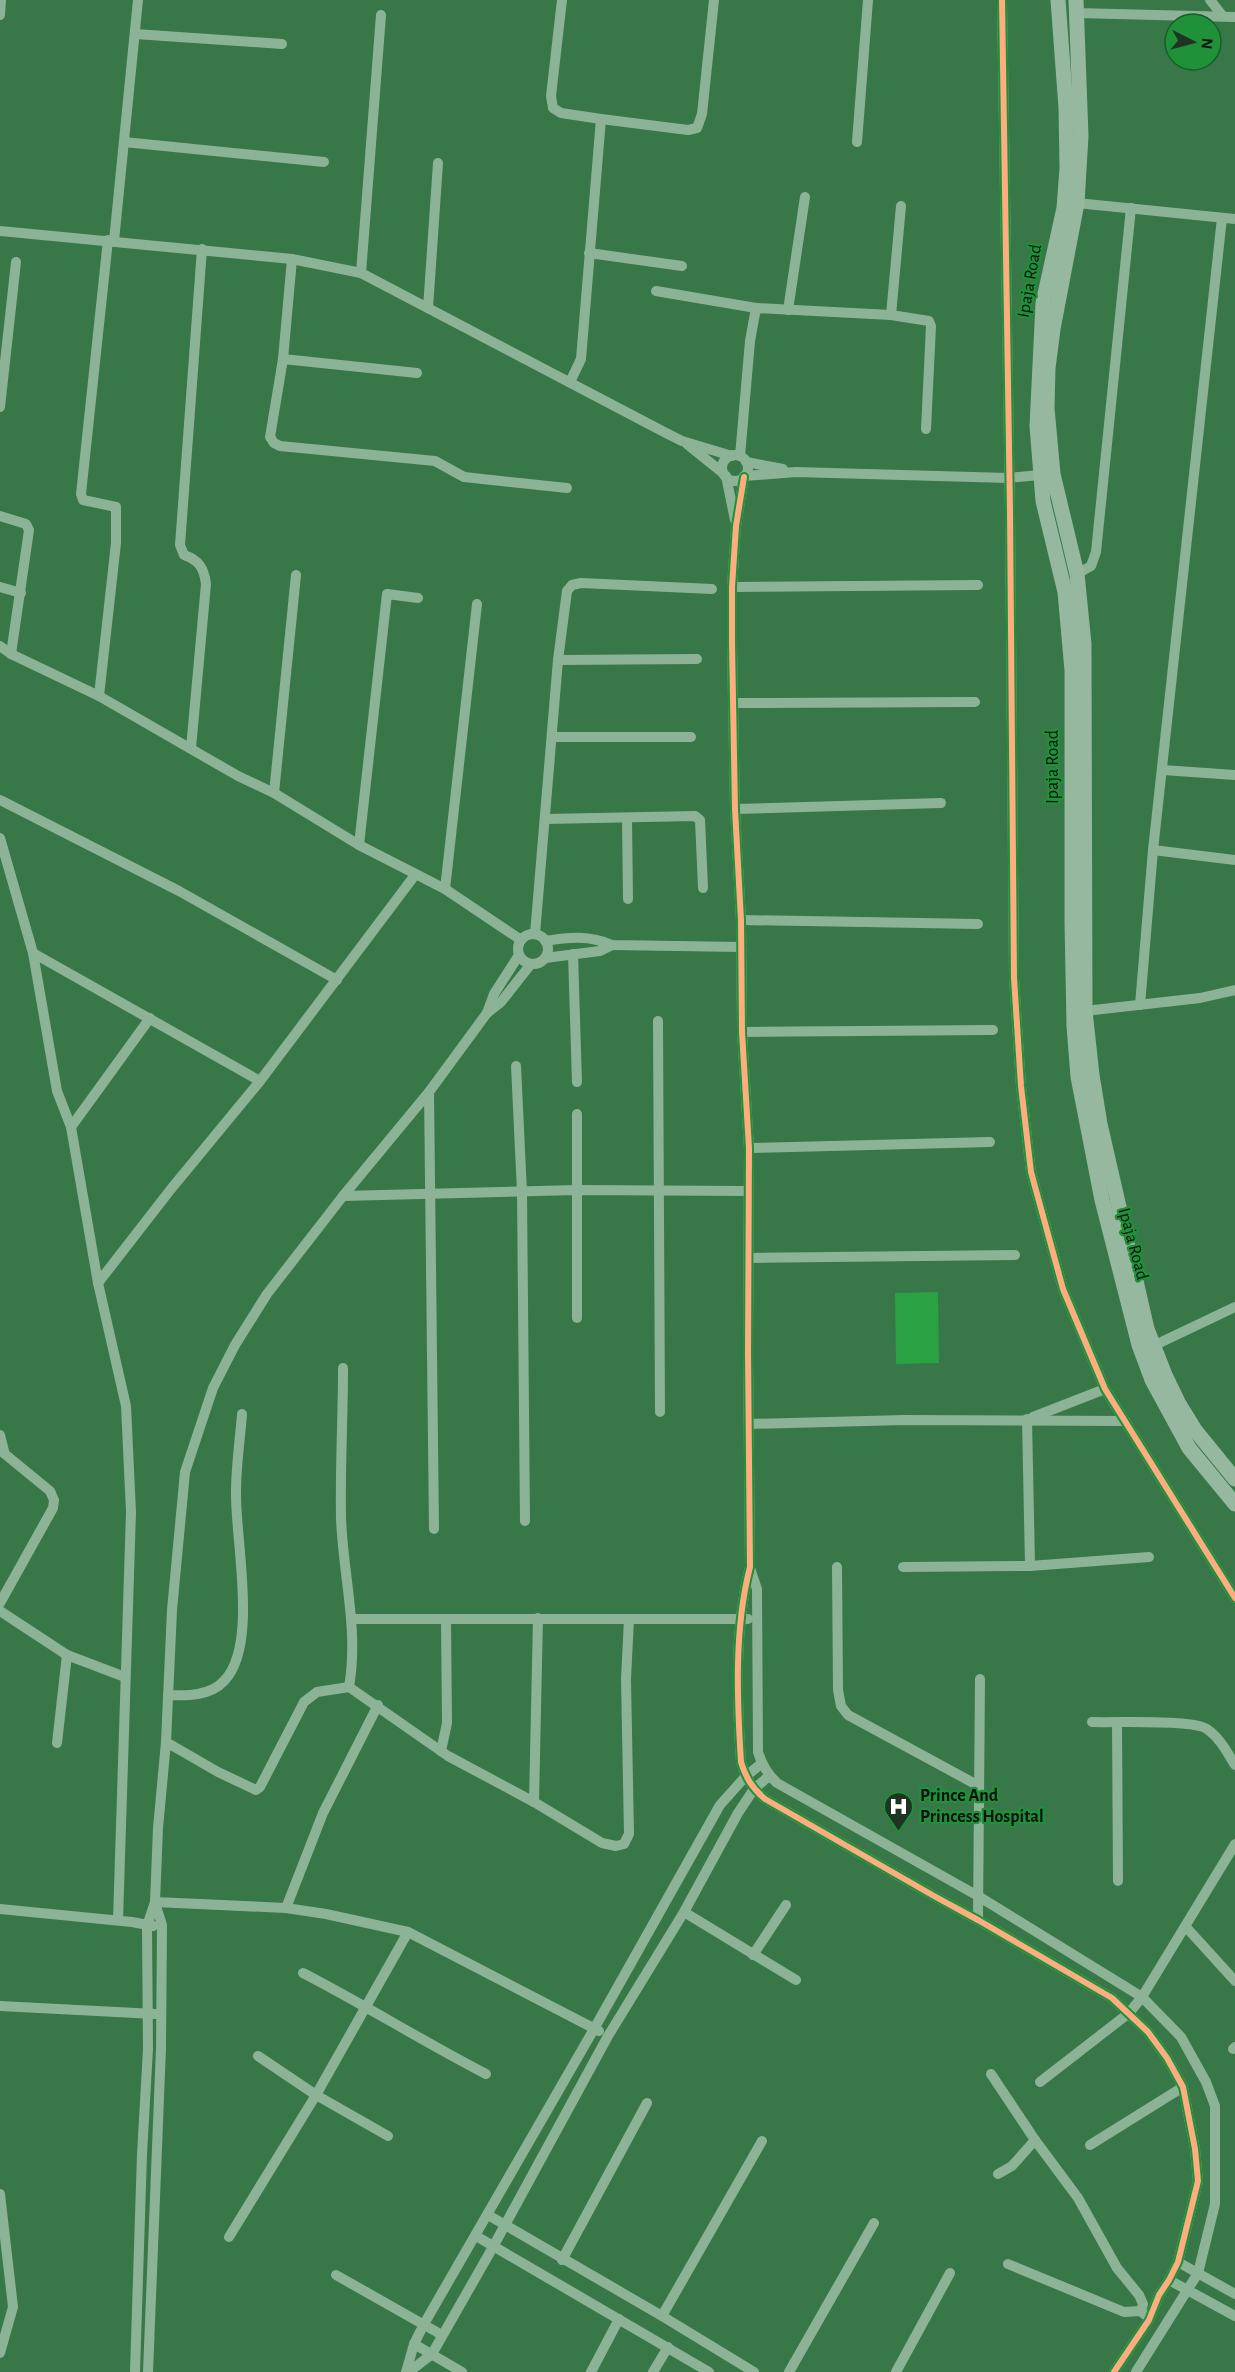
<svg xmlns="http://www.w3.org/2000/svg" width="1235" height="2372" font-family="'Alegreya Sans',sans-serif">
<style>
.green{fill:#2aa244}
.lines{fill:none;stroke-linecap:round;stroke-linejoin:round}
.street{stroke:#8db396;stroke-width:10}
.secondary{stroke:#96b89e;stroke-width:15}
.cycleway-casing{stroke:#1e9139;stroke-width:10}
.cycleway{stroke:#ffac80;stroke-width:6}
.labels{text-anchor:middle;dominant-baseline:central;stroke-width:4.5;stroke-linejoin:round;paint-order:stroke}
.street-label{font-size:18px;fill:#111;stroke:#1e9139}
.poi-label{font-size:18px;font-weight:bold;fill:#111;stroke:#1e9139;text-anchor:start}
</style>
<rect width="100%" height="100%" fill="#387747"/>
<polygon class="green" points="938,1292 939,1363 896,1364 895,1293"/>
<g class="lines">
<g class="street">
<polyline points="562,0 551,96 553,108 561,113 601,119 581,359 570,382"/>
<polyline points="1002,0 1010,511 1014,978 1021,1086 1031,1172 1063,1289 1105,1389 1235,1598"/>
<polyline points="1210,0 1222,15"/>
<polyline points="1076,13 1235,17"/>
<polyline points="0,15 1,0"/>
<polyline points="135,34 282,44"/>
<polyline points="601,119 688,130 697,128 702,114 714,0"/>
<polyline points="124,142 324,162"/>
<polyline points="857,142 868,0"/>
<polyline points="1077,203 1235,219"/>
<polyline points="0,231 292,259 361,273 666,433 682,441 732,456"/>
<polyline points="114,241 138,0"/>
<polyline points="589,253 682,266"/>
<polyline points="292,259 283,359 270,437 274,443 280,446 435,461 464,477 567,488"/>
<polyline points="361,273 381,15"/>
<polyline points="656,291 756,308"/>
<polyline points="428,308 438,163"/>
<polyline points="788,310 805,197"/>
<polyline points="891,315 901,206"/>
<polyline points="283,359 417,373"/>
<polyline points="0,407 16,262"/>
<polyline points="687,444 723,473"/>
<circle cx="735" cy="468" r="13"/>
<polyline points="740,456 750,341 756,308 891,315 929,321 931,326 926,429"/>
<polyline points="746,462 783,469"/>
<polyline points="726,476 735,520"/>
<polyline points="744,476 796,472 1008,478 1040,475"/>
<path d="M 744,477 L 736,526 L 732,587 L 732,644 L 735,809 L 741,920 L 742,1032 L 749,1148 L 748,1353 L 750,1567 C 734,1629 737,1699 741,1762 C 746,1778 752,1788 765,1799 L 934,1896 L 978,1920 L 1112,1998 L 1148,2032 L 1167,2058 L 1183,2087 L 1195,2149 L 1198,2181 L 1178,2262 L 1169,2280 L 1159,2295 L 1149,2320 L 1114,2372"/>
<polyline points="0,516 26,524 29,530 11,654"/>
<polyline points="1077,574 1091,566 1096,552 1131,208"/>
<polyline points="0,587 21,593"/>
<polyline points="732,587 978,585"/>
<polyline points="0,646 11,654 99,696 238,776 274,793 359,845 445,889 521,940"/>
<polyline points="558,660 697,659"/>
<polyline points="99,696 116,543 116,507 83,500 81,494 108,240"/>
<polyline points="735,703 975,702"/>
<polyline points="552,737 691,737"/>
<path d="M 191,748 L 206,584 C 204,568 199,560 184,555 L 180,545 L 202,249"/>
<polyline points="1163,770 1235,775"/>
<polyline points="274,793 296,575"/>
<polyline points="0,800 179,891 337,980"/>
<polyline points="735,809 941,803"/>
<polyline points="627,818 628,899"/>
<polyline points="546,819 695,816 700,820 703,888"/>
<polyline points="0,838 33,953 57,1091 71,1127 98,1283 126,1406 131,1512 118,1920"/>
<polyline points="359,845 387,594 418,598"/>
<polyline points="1153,850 1235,860"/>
<polyline points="445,889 477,604"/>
<polyline points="741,920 978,924"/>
<polyline points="535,934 558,660 567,591 572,585 581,583 712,589"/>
<circle cx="533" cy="949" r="15"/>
<path d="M 545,941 C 569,937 590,935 612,945 L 740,947"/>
<polyline points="33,953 260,1081"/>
<polyline points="573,954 577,1082"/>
<polyline points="545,958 600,951 612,945"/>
<polyline points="1140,1005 1153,850 1222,218"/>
<polyline points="1085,1011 1200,998 1235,990"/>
<polyline points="487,1013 494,994 519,955"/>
<polyline points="658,1021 660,1412"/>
<polyline points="742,1032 993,1030"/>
<polyline points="516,1066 522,1192 525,1521"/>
<polyline points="429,1092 434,1529"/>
<polyline points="577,1114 577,1318"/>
<polyline points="71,1127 150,1018"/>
<polyline points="749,1148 990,1142"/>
<polyline points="343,1196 576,1190 749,1191"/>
<polyline points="749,1258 1015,1255"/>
<polyline points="98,1283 171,1189 260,1081 415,875"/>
<polyline points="1153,1346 1235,1307"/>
<path d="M 343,1368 C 343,1418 340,1468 341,1518 C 343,1575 359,1630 349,1687 L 448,1756 L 534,1802 L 602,1843 L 616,1846 L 624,1844 L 629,1834 L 626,1679 L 629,1619"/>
<polyline points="1033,1417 1105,1389"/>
<polyline points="1027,1419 1030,1566"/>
<polyline points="749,1424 904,1420 1125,1421"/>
<polyline points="0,1435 4,1451"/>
<polyline points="0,1450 50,1491 54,1500 53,1508 0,1603"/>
<polyline points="837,1567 838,1690 841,1706 848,1715 979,1786"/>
<polyline points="903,1567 1030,1566 1149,1557"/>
<path d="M 750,1568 L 757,1589 L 758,1752 C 762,1765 767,1774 777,1783 L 978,1896 L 1142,1997 L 1181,2037 L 1206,2082 L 1215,2106 L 1215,2204 L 1198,2273 L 1136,2372"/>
<polyline points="0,1611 67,1655 125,1677"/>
<polyline points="352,1619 748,1619"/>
<path d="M 168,1695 C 187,1696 210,1696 224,1681 C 259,1645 235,1540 236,1492 C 236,1466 240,1440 242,1414"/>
<path d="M 1092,1722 C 1114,1723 1193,1719 1207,1729 C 1220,1738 1227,1752 1235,1765"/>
<polyline points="1117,1723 1118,1881"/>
<polyline points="166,1742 218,1772 256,1790 260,1787 304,1702 317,1692 349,1687"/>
<polyline points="57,1743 67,1655"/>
<polyline points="441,1751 447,1723 446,1620"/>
<polyline points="534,1802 538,1618"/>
<polyline points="155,1902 286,1908 326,1914 408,1932 599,2031"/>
<polyline points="286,1908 323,1813 378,1705"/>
<polyline points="0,1909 132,1922 153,1926"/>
<polyline points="684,1912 796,1980"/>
<polyline points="978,1920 980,1679"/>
<polyline points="1186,1927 1235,1981"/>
<polyline points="753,1955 786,1905"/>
<path d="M 303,1973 C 365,2005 424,2042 486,2074"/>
<polyline points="0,2006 155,2014"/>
<polyline points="1233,2049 1235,2047"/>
<polyline points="258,2056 316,2095 388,2136"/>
<polyline points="991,2074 1035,2140 1078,2198 1117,2268 1139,2295 1143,2304 1141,2311"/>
<polyline points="1040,2082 1129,2013 1142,1997 1235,1844"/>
<polyline points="1090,2145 1183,2087"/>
<polyline points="998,2174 1012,2166 1035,2140"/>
<polyline points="0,2194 13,2307 0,2353"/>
<polyline points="488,2215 662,2316 754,2372"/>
<polyline points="476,2236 709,2372"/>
<polyline points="229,2237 316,2095 408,1932"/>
<polyline points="562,2260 647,2103"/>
<polyline points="1178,2262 1235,2294"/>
<polyline points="1008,2264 1124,2312 1141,2311 1145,2315"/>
<polyline points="336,2275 442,2335"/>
<polyline points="1169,2280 1235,2316"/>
<polyline points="662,2316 762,2141"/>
<polyline points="414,2344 462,2372"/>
<polyline points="135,2372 142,2154 148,2049 147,1926 155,1902 158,1828 166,1742 172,1610 185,1472 213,1388 235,1345 267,1294 343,1196 429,1092 487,1013 501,1002 531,964"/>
<polyline points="148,2372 161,2048 162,1925 155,1903"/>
<polyline points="406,2372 414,2344 424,2324 594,2029 720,1805 746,1776 761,1764"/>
<polyline points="409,2372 432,2354 493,2247 608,2036 684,1912 738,1813 754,1789 769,1776"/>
<polyline points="591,2372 619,2319"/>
<polyline points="653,2372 668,2347"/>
<polyline points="789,2372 874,2223"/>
<polyline points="896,2372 950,2273"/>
</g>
<g class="secondary">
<polyline points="1058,0 1066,108 1067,168 1064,208 1043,303 1037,426 1043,501 1065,592 1072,670 1072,922 1074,1026 1078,1077 1102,1200 1139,1345 1152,1380 1189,1448 1235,1504"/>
<polyline points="1076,0 1081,136 1077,203 1053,329 1048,368 1047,408 1053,474 1077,574 1084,644 1085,1011 1092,1075 1100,1124 1147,1329 1165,1375 1179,1404 1195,1430 1235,1479"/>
</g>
<defs>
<g id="cycleway">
<polyline points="1002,0 1010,511 1014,978 1021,1086 1031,1172 1063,1289 1105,1389 1235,1598"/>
<path d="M 744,477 L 736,526 L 732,587 L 732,644 L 735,809 L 741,920 L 742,1032 L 749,1148 L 748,1353 L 750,1567 C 734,1629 737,1699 741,1762 C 746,1778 752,1788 765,1799 L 934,1896 L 978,1920 L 1112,1998 L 1148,2032 L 1167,2058 L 1183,2087 L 1195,2149 L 1198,2181 L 1178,2262 L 1169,2280 L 1159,2295 L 1149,2320 L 1114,2372"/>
</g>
</defs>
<use href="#cycleway" class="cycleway-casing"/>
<use href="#cycleway" class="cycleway"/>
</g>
<defs>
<symbol id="hospital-pin" viewBox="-11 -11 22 30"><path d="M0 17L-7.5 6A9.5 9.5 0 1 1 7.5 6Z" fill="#1f3524" stroke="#1e9139"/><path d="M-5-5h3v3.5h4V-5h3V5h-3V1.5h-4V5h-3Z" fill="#fff"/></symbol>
</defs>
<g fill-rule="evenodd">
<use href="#hospital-pin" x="882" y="1790" width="33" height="45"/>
</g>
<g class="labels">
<g class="street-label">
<text transform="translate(1030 281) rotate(-80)">Ipaja Road</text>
<text transform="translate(1053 767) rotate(-90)">Ipaja Road</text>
<text transform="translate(1133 1244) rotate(75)">Ipaja Road</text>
</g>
<g class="poi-label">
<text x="920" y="1796">Prince And<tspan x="920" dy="21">Princess Hospital</tspan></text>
</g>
</g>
<g transform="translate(1193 42) rotate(96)"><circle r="28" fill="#1e9139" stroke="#195e29" stroke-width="1.5"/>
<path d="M0-4.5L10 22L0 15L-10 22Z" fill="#1f3524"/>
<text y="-9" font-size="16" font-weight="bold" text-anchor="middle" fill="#111111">N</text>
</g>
</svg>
